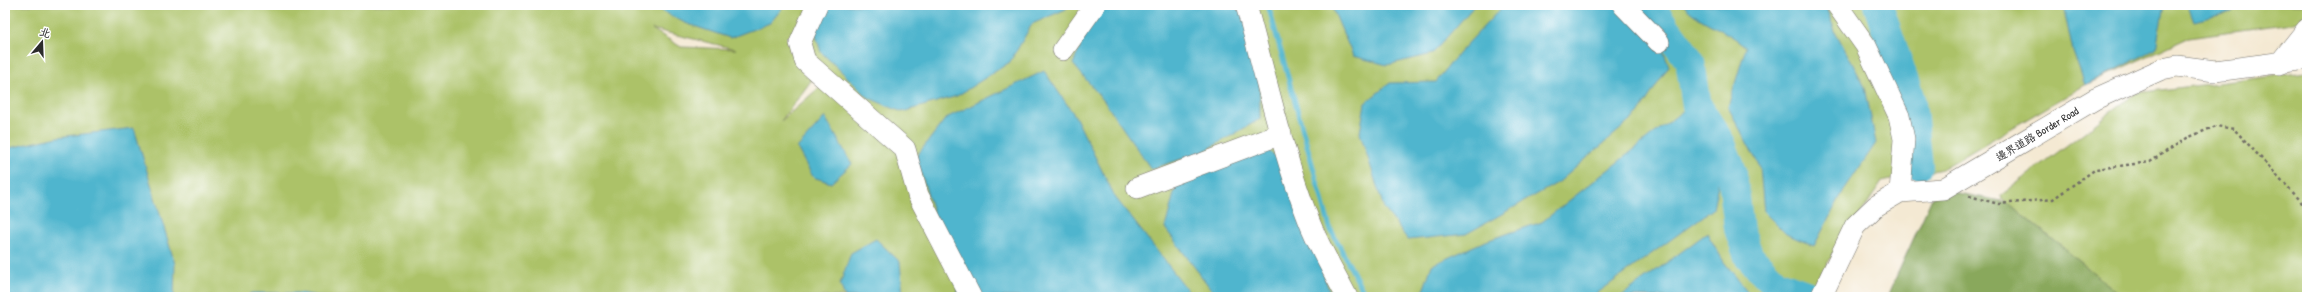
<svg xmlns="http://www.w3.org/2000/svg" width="2312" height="302" font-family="'Patrick Hand','LXGW WenKai TC',sans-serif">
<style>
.green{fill:#acc267;stroke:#6c7649;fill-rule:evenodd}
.forest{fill:#89a85c;stroke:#5a6a44}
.water{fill:#4fb5ce;stroke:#3d707c}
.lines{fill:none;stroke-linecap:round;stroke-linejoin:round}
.stream{stroke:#4fb5ce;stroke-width:5}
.river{stroke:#4fb5ce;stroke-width:30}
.minor-casing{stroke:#716e66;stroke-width:22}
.path{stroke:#716e66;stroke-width:2.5;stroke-dasharray:3 3;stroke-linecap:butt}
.minor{stroke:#fff;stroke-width:21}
.labels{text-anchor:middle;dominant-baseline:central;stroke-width:3;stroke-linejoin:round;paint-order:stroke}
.street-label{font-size:11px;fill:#2b2b2b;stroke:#fff}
</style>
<rect width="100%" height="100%" fill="#fff"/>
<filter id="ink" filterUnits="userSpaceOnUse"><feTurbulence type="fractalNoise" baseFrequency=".025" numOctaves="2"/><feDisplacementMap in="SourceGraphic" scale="8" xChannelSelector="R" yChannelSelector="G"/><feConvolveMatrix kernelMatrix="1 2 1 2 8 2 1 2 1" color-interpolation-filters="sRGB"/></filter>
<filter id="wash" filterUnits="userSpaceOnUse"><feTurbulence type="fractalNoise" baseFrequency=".012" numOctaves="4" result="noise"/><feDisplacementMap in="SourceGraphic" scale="16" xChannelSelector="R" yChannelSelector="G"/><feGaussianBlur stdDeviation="0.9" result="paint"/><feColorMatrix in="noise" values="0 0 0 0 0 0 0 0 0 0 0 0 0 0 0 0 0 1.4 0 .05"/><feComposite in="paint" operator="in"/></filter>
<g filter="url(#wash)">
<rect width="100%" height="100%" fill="#f4e9d3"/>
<g class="green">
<path d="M 5,5 L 2307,5 L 2307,21 L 2189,37 L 2085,85 L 1942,169 L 1882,182 L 1817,279 L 1809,297 L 5,297 ZM 652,29 L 735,49 L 736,49 L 681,47 ZM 809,79 L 822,85 L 781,121 L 811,81 Z"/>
<polygon points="2307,72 2307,297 2123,297 2000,196 2136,93"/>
</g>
<polygon class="forest" points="1936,189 2007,202 2123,297 1887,297"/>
<g class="water">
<polygon points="651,5 785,5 770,23 730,38 685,23"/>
<polygon points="828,5 1070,5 1066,9 1032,24 1010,62 957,96 902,112 869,98 821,52 813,26"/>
<polygon points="1098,5 1237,5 1259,49 1260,119 1203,152 1151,169 1104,101 1073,64"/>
<polygon points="1331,5 1475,5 1432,54 1387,65 1353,56"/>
<polygon points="1504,5 1630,5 1655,30 1669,66 1638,114 1559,182 1466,234 1408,240 1384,208 1360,133 1365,103 1390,83 1436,82 1458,54"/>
<path d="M 1683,5 L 1825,5 L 1835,31 L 1865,87 L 1876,143 L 1844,190 L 1814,246 L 1786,234 L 1764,212 L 1760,167 L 1728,107 L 1746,47 C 1725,28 1702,25 1683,5 Z"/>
<polygon points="2063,5 2164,5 2156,49 2085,85 2073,52"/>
<polygon points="2188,5 2233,5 2232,12 2194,21"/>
<polygon points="1044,71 1075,116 1115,197 1193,297 960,297 916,157 946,118"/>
<polygon points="1684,110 1722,165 1713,209 1592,297 1425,297 1423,291 1432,265 1483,242 1542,222"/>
<polygon points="825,117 852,164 831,183 813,177 797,148"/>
<polygon points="134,128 175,264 174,297 5,297 5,149 58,137"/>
<polygon points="1265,147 1290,170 1331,297 1217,297 1165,228 1176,186"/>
<polygon points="1707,233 1724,262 1752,297 1620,297"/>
<polygon points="876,239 900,262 903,295 901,297 845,297 840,284 851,253"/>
<polygon points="252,293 301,293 324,297 245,297"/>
</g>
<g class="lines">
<polyline class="stream" points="1268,5 1330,228 1366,297"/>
<g class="river">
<polyline points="1649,5 1690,61 1697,106 1721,144 1732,172 1739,229 1749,257 1776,284 1806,295"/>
<polyline points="1878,5 1911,102 1918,165"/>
</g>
</g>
</g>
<g filter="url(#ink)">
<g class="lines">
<defs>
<g id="minor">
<polyline points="817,5 800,43 805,61 905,149 918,195 971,297"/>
<path d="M 1246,5 C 1266,77 1282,152 1309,221 C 1319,247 1334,272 1347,297"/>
<polyline points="1623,5 1659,42"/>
<polyline points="1837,5 1866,46 1899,116 1904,139 1900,192"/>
<polyline points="1063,50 1095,5"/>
<polyline points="2279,64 2307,29"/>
<polyline points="1137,188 1281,134"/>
<polyline points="1821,297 1855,226 1876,206 1900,192 1943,189 2095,99 2162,69 2177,66 2215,71 2307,59"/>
</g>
</defs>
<use href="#minor" class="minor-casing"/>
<polyline class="path" points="1969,196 1999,204 2053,199 2096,169 2150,162 2187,138 2216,126 2234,129 2299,199 2307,210"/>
<use href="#minor" class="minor"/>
</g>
</g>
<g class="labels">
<g class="street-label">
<text transform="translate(2037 134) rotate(-31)">邊界道路 Border Road</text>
</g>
</g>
<rect width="2312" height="302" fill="none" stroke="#fff" stroke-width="20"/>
<g transform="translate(42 42) rotate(19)" stroke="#ffffff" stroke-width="3" paint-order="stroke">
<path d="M0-3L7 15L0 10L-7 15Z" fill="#2b2b2b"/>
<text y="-6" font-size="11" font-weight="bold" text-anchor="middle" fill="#2b2b2b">北</text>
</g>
</svg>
